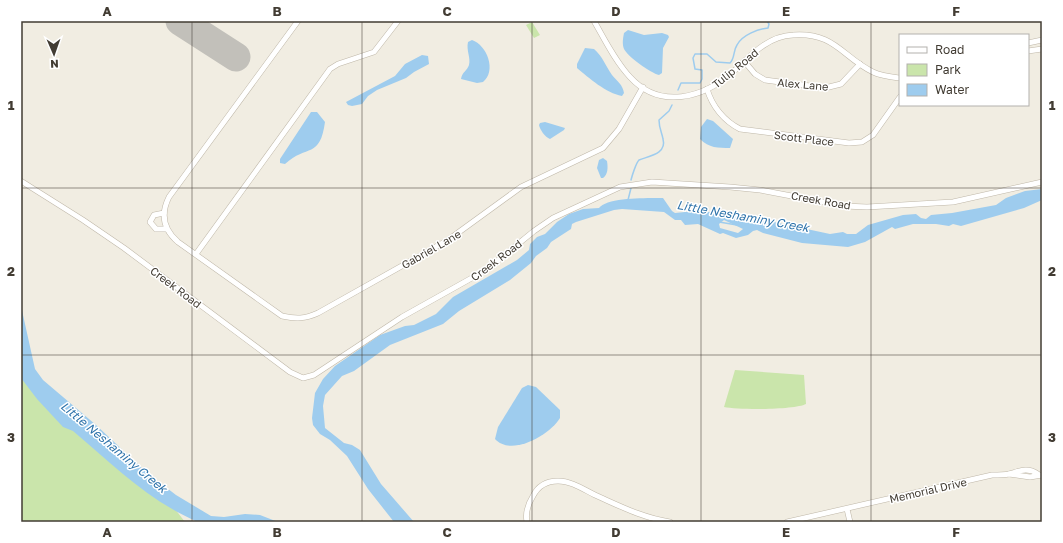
<svg xmlns="http://www.w3.org/2000/svg" width="1063" height="543" font-family="'Golos Text',sans-serif">
<style>
.green{fill:#cae5ab}
.water{fill:#9eccee;fill-rule:evenodd}
.lines{fill:none;stroke-linecap:round;stroke-linejoin:round}
.stream{stroke:#9eccee;stroke-width:1.5}
.runway{stroke:#c2c0ba;stroke-width:29}
.street-casing{stroke:#bfb7a8;stroke-width:6}
.street{stroke:#fff;stroke-width:5}
.grid{fill:none;stroke:#423c33;stroke-width:1;stroke-opacity:0.55}
.labels{text-anchor:middle;dominant-baseline:central;stroke-width:3;stroke-linejoin:round;paint-order:stroke}
.street-label{font-size:11px;fill:#423c33;stroke:#fff}
.water-label{font-size:12px;font-style:italic;fill:#2f74ab;stroke:#fff}
.neatline{fill:none;stroke:#423c33;stroke-width:1.5}
.grid-label{font-size:13px;text-anchor:middle;font-weight:bold;fill:#423c33}
</style>
<rect width="100%" height="100%" fill="#f1ede2"/>
<g class="green">
<polygon points="532,22 540,35 534,38 526,25"/>
<polygon points="21,353 36,393 175,509 185,522 21,522"/>
<path d="M 735,370 L 804,375 L 806,404 C 794,410 739,410 724,407 Z"/>
</g>
<g class="water">
<path d="M 628,30 L 644,35 L 662,33 L 668,35 L 669,37 L 663,48 L 662,73 L 659,75 C 651,73 628,57 624,49 C 622,44 623,38 624,33 Z"/>
<path d="M 472,40 C 487,45 497,71 483,82 L 477,83 L 461,79 C 462,72 467,71 469,65 C 471,58 466,50 468,42 Z"/>
<path d="M 585,48 L 594,49 C 603,57 605,65 612,75 C 617,81 623,85 624,93 L 622,96 C 606,93 589,78 577,68 L 577,64 Z"/>
<polygon points="422,55 428,56 429,64 414,72 406,78 377,90 368,96 362,104 352,106 348,105 346,102 395,76 405,64"/>
<path d="M 311,112 L 317,112 L 325,122 C 320,159 307,144 285,164 L 280,163 L 280,159 Z"/>
<path d="M 707,119 L 713,121 L 733,139 L 730,148 C 718,148 709,148 700,139 L 701,127 Z"/>
<path d="M 545,122 L 565,128 L 564,130 L 550,139 C 545,137 540,130 539,125 L 540,123 Z"/>
<path d="M 603,158 L 607,161 C 608,168 608,174 603,178 L 601,178 L 597,168 L 599,160 Z"/>
<path d="M 1042,189 L 1042,200 L 1024,208 L 961,226 L 953,224 L 949,226 L 936,224 L 913,224 L 895,229 L 892,227 L 865,242 L 848,247 L 802,243 L 763,233 L 757,230 L 753,231 L 748,235 L 736,238 L 723,233 L 720,234 L 698,224 L 685,225 L 681,220 L 675,220 L 664,212 L 622,209 L 614,210 L 576,222 L 572,224 L 571,229 L 551,242 L 547,248 L 536,256 L 531,263 L 510,280 L 459,311 L 443,324 L 390,345 L 354,371 L 342,376 L 325,395 L 323,406 L 325,428 L 344,443 L 352,445 L 360,450 L 381,484 L 414,522 L 394,522 L 368,489 L 347,456 L 330,440 L 320,434 L 313,425 L 312,418 L 315,393 L 323,379 L 335,366 L 380,335 L 405,326 L 414,325 L 436,314 L 453,297 L 517,260 L 529,250 L 530,244 L 537,237 L 545,234 L 557,222 L 569,214 L 583,209 L 599,208 C 607,197 649,198 663,198 L 672,211 L 675,213 L 695,211 L 738,214 L 744,219 L 760,219 L 830,234 L 843,232 L 847,234 L 856,234 L 868,225 L 903,215 L 916,214 L 921,218 L 926,219 L 931,215 L 952,213 L 996,205 L 1006,198 L 1025,191 ZM 724,220 L 743,229 L 738,233 L 720,228 L 719,224 Z"/>
<path d="M 21,306 L 35,369 L 43,380 L 96,425 L 146,472 L 176,495 L 211,516 L 224,517 L 245,514 L 260,515 L 278,522 L 198,522 C 147,500 115,466 73,431 L 63,427 L 37,399 L 21,378 Z"/>
<path d="M 528,385 L 536,387 L 560,410 L 560,418 C 550,435 511,457 495,439 L 498,427 L 522,388 Z"/>
</g>
<g class="lines">
<g class="stream">
<path d="M 678,90 L 681,83 L 700,83 L 702,79 L 702,70 L 695,69 L 693,58 L 695,54 L 707,54 L 716,62 L 730,63 C 735,58 733,51 737,45 C 742,35 758,29 768,28 L 769,24 L 767,21"/>
<path d="M 631,180 C 632,176 636,163 639,160 C 649,156 667,154 663,139 C 662,133 659,128 659,120 L 669,111 L 672,105"/>
<polyline points="628,200 631,188"/>
<polyline points="719,222 737,225"/>
</g>
<polyline class="runway" points="180,21 236,57"/>
<defs>
<g id="street">
<path d="M 298,21 L 169,197 C 160,215 164,230 178,242 L 282,316 C 296,319 305,319 318,313 L 448,240 L 521,187 L 603,148 L 619,129 L 643,87"/>
<path d="M 594,21 C 605,40 615,61 630,77 C 660,110 703,98 733,72 C 751,55 768,36 793,35 C 835,32 842,57 873,72 C 881,76 891,77 900,78"/>
<polyline points="1028,43 1042,40"/>
<polyline points="1028,51 1042,49"/>
<polyline points="744,61 755,74 765,80 825,88 841,84 860,64"/>
<path d="M 707,89 C 712,106 724,121 740,129 L 849,143 L 862,142 L 873,135 L 900,97"/>
<polyline points="21,181 83,220 124,248 290,372 303,378 314,375 402,317 486,270 534,231 553,218 620,187 652,182 730,187 760,190 844,206 867,207 953,202 1042,182"/>
<polyline points="164,213 154,215 150,222 156,229 167,229"/>
<polyline points="196,254 330,69 338,64 374,52 398,21"/>
<polyline points="1009,474 1030,477 1042,475"/>
<polyline points="847,509 850,522"/>
<path d="M 527,522 C 525,512 528,504 533,496 C 538,486 547,481 558,481 C 571,481 583,489 595,495 C 620,506 643,518 670,522"/>
<path d="M 787,522 L 992,475 C 997,475 1004,475 1009,474 C 1020,471 1027,467 1038,474"/>
</g>
</defs>
<use href="#street" class="street-casing"/>
<use href="#street" class="street"/>
</g>
<path class="grid" d="M 192,21 L 192,522M 362,21 L 362,522M 532,21 L 532,522M 701,21 L 701,522M 871,21 L 871,522M 21,188 L 1042,188M 21,355 L 1042,355"/>
<g class="labels">
<g class="street-label">
<text transform="translate(735 68) rotate(-39)">Tulip Road</text>
<text transform="translate(803 84) rotate(5)">Alex Lane</text>
<text transform="translate(804 138) rotate(7)">Scott Place</text>
<text transform="translate(821 200) rotate(10)">Creek Road</text>
<text transform="translate(431 249) rotate(-30)">Gabriel Lane</text>
<text transform="translate(496 260) rotate(-37)">Creek Road</text>
<text transform="translate(176 287) rotate(37)">Creek Road</text>
<text transform="translate(928 490) rotate(-13)">Memorial Drive</text>
</g>
<g class="water-label">
<text transform="translate(743 216) rotate(10)">Little Neshaminy Creek</text>
<text transform="translate(114 447) rotate(40)">Little Neshaminy Creek</text>
</g>
</g>
<rect width="1063" height="543" fill="none" stroke="#ffffff" stroke-width="44"/>
<rect x="899" y="34" width="130" height="72" fill="#ffffff" stroke="#b3b1ad"/>
<rect x="907" y="47" width="20" height="6" fill="#ffffff" stroke="#b3b1ad"/>
<text x="935" y="54" font-size="12" fill="#423c33">Road</text>
<rect x="907" y="64" width="20" height="12" fill="#cae5ab" stroke="#b3b1ad"/>
<text x="935" y="74" font-size="12" fill="#423c33">Park</text>
<rect x="907" y="84" width="20" height="12" fill="#9eccee" stroke="#b3b1ad"/>
<text x="935" y="94" font-size="12" fill="#423c33">Water</text>
<g transform="translate(54 54) rotate(178)" stroke="#ffffff" stroke-width="3" paint-order="stroke">
<path d="M0-3L7 15L0 10L-7 15Z" fill="#423c33"/>
<text y="-6" font-size="11" font-weight="bold" text-anchor="middle" fill="#423c33">N</text>
</g>
<rect x="22" y="22" width="1019" height="499" class="neatline"/>
<g class="grid-label">
<text x="107" y="16">A</text>
<text x="277" y="16">B</text>
<text x="447" y="16">C</text>
<text x="616" y="16">D</text>
<text x="786" y="16">E</text>
<text x="956" y="16">F</text>
<text x="11" y="110">1</text>
<text x="1052" y="110">1</text>
<text x="11" y="276">2</text>
<text x="1052" y="276">2</text>
<text x="11" y="442">3</text>
<text x="1052" y="442">3</text>
<text x="107" y="537">A</text>
<text x="277" y="537">B</text>
<text x="447" y="537">C</text>
<text x="616" y="537">D</text>
<text x="786" y="537">E</text>
<text x="956" y="537">F</text>
</g>
</svg>
